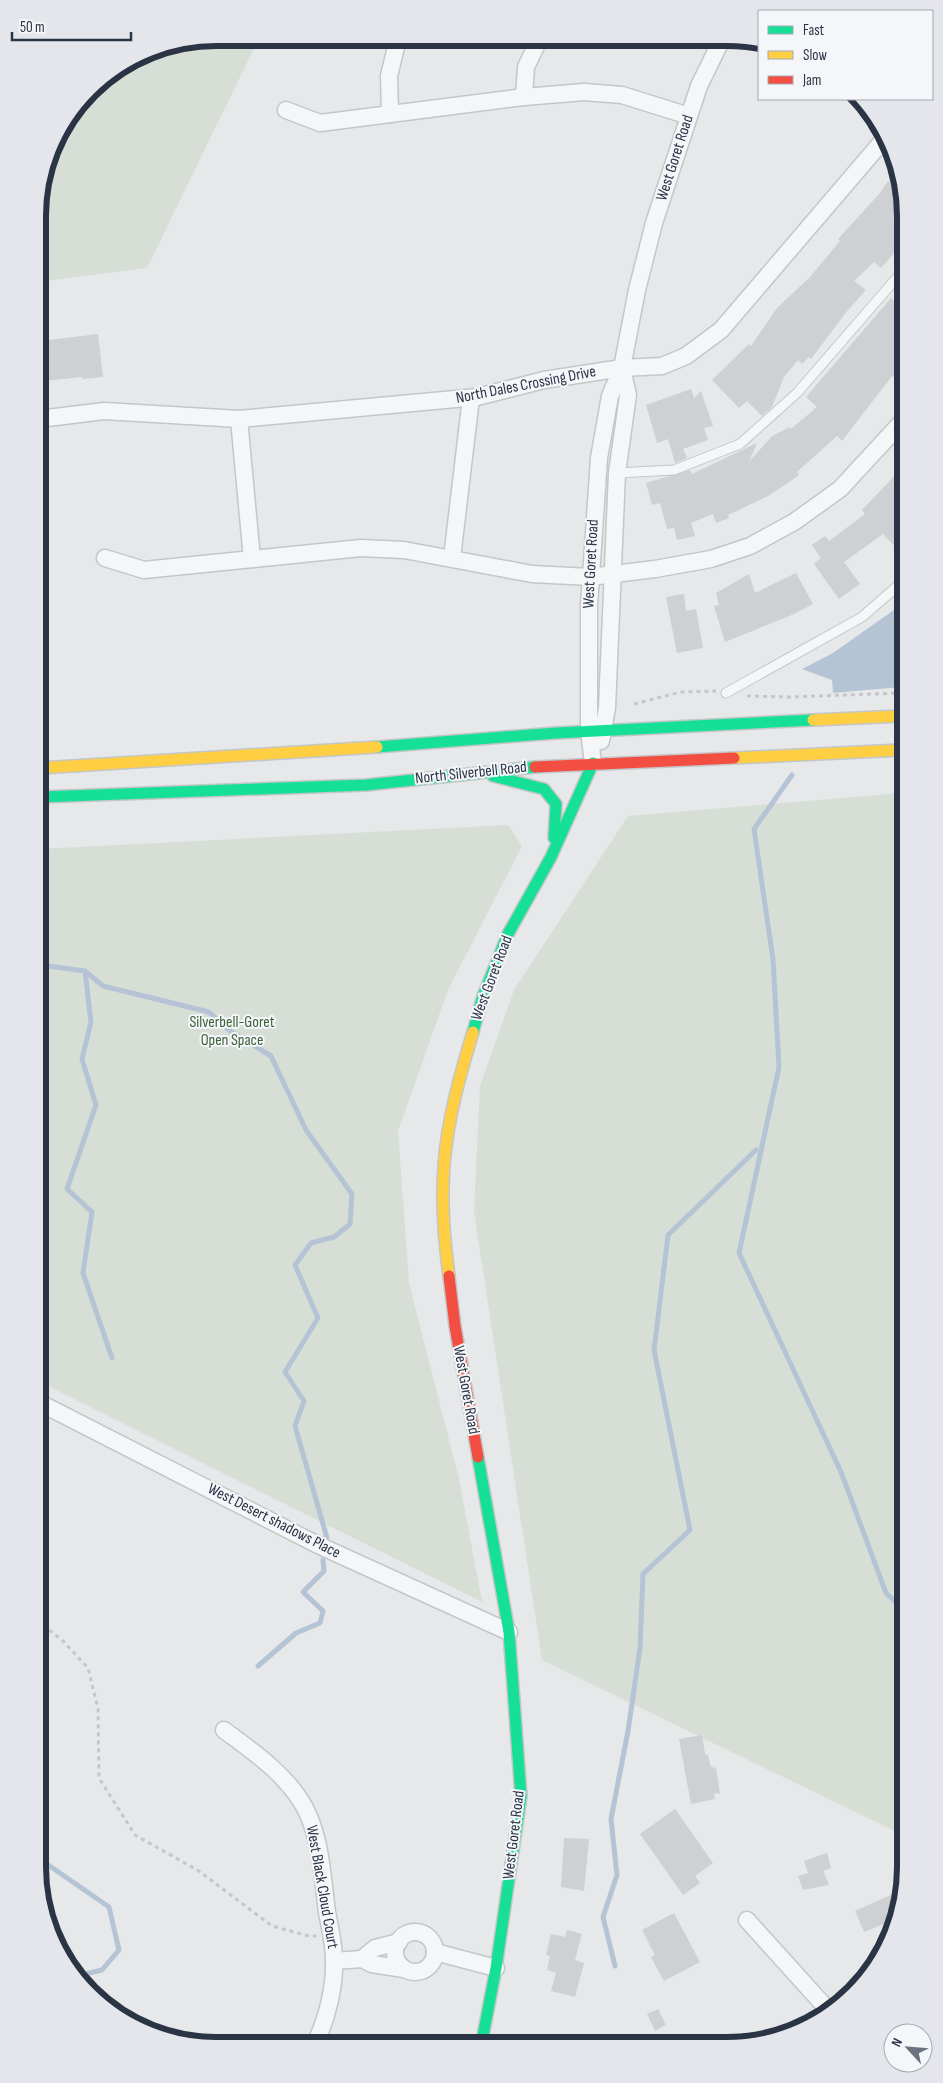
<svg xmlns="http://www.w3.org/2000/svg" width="943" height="2083" font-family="'Sofia Sans Condensed',sans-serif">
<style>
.green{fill:#d6ded6}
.water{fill:#b4c4d5}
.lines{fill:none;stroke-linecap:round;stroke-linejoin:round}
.stream{stroke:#b4c4d5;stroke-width:5}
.building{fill:#ced0d3}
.lane-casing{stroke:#c4c6c8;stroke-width:11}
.street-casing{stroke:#c4c6c8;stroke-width:19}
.fast-casing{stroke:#c4c6c8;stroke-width:14}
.slow-casing{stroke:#c4c6c8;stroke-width:14}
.jam-casing{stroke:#c4c6c8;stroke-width:14}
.path{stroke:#c5c6ca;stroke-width:3;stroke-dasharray:4 4;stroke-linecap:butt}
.lane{stroke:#f5f6f7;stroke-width:9}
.street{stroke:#f5f6f7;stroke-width:16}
.fast{stroke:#16e098;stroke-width:11}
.slow{stroke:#ffcf43;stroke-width:11}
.jam{stroke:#f24e42;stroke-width:11}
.labels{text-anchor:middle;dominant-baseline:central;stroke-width:4;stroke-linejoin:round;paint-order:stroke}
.street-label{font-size:16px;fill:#2b3445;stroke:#f4f6f9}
.park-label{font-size:16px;fill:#3f6138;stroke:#f4f6f9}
.rim{fill:none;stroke:#2b3445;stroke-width:6}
</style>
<rect width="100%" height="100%" fill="#e6e8ea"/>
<g class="green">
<polygon points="216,38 259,38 147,268 38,282 38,204 56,137 98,82 148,51"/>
<polygon points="901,793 905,1836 542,1660 474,1211 480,1086 514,990 628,816"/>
<polygon points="508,825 522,846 448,990 398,1131 409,1283 459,1479 482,1602 42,1383 40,849"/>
</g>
<polygon class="water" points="901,605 901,687 833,693 832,680 802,669 833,653"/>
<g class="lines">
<g class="stream">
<polyline points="792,775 754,829 773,959 779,1067 739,1253 841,1472 886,1593 904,1610"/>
<polyline points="40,965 85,971 103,986 209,1012 230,1031 271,1056 306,1130 352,1194 350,1224 334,1237 311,1243 295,1265 318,1318 285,1372 304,1401 295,1426 327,1538"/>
<polyline points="85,971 91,1022 82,1059 96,1105 67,1189 92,1212 83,1273 112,1358"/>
<polyline points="258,1666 296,1633 320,1623 323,1611 303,1592 324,1571 323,1560"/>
<polyline points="44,1862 109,1907 119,1950 102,1970 77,1976"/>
<polyline points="615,1966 603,1917 617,1875 611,1819 628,1731 640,1648 643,1574 690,1530 654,1350 668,1235 756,1150"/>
</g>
</g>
<g class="building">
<polygon points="888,181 899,190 899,215 893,222 900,228 900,247 881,268 874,262 854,281 866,290 848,310 811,359 809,357 802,364 798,360 784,377 772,407 762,416 747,401 739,408 712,380 749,344 751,346 777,308 810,277 840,241 838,239 880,193"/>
<polygon points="891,298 900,306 900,383 892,376 842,441 837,436 797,472 799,475 785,485 768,496 728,515 729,518 716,523 713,514 691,523 695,536 677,540 674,528 667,529 660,503 652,505 646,483 690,470 692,474 757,443 749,462 772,436 790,427 791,429 817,407 806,397"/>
<polygon points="98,334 103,377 82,379 82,377 44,381 40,341"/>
<polygon points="691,389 694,398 701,391 713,426 704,428 708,440 683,449 687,458 675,463 668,439 657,443 646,405"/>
<polygon points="900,470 901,553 883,534 844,562 860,584 839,599 814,564 821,558 812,545 825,536 829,541 865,514 862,510"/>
<polygon points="796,573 813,604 794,614 725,642 714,606 719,605 716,593 749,574 755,593"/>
<polygon points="684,594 686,611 696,609 703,648 677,653 666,597"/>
<polygon points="702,1735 705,1754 708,1755 711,1767 716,1768 720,1794 714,1793 715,1799 691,1804 679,1739"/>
<polygon points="675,1809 713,1863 695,1876 700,1883 683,1895 640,1834"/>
<polygon points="564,1838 589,1839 584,1891 561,1887"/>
<polygon points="827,1853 831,1868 823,1871 829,1885 803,1890 798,1876 808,1873 804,1861"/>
<polygon points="902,1890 892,1935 886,1923 864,1932 855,1911"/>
<polygon points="674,1913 700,1962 664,1981 651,1957 655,1955 642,1930"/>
<polygon points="567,1930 582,1934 575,1960 584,1963 575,1997 551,1991 556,1973 547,1970 550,1956 546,1955 551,1934 565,1937"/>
<polygon points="658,2009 666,2025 655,2031 647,2014"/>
</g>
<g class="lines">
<defs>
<g id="lane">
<polyline points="617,473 674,470 740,444 797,393 900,274"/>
<polyline points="726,693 862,617 901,583"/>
</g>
<g id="street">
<polyline points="524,97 526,67 539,40"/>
<polyline points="286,110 320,123 524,97 584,92 622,95 689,116"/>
<polyline points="390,114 389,76 398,39"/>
<polyline points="39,419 104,411 239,419 477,397 544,380 622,368 662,366 686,356 721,330 886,137"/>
<polyline points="239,419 252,559"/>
<polyline points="105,558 144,570 361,548 404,550 532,574 590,577 655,569 711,559 750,546 794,522 840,489 900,424"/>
<polyline points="452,558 471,398"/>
<polyline points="601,741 607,708 617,473 628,395 622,368"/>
<polyline points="593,763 589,731 589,606 599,458 610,396 622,368 637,290 654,223 699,86 721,41"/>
<polyline points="42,1404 316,1544 509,1632"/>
<path d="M 224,1730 C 252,1751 279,1769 299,1798 C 321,1830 322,1874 327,1912 C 330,1928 334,1944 334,1960 C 335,1986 327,2019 316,2041"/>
<polyline points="747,1920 830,2012"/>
<circle cx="415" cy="1952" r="20"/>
<polyline points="435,1952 496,1968"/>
<polyline points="362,1959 375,1948 399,1942"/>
<polyline points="334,1961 362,1959 372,1964 404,1969"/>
</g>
<g id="fast">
<polyline points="377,747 556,733 813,720"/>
<polyline points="493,776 544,789 556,804 554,838"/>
<polyline points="40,797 366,785 535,767"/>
<polyline points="473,1032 483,996 508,934 551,857 593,763"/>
<polyline points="478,1457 509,1632 521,1796 496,1968 482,2041"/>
</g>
<g id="slow">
<polyline points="813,720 901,716"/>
<polyline points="734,758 901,750"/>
<polyline points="40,768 377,747"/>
<path d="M 449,1276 C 444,1239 441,1203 444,1166 C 447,1121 460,1075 473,1032"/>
</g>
<g id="jam">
<polyline points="535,767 734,758"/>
<polyline points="449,1276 455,1326 478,1457"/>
</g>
</defs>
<use href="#lane" class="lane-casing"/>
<use href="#street" class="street-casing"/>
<use href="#fast" class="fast-casing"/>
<use href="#slow" class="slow-casing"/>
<use href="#jam" class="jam-casing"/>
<g class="path">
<polyline points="747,696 789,697 901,693"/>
<polyline points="634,704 681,692 716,691"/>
<polyline points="43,1625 63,1641 88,1668 98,1709 99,1778 135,1835 199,1871 272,1926 309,1936 318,1936"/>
</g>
<use href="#lane" class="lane"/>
<use href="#street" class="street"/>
<use href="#fast" class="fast"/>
<use href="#slow" class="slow"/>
<use href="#jam" class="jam"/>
</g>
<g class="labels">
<g class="street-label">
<text transform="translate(675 158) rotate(-72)">West Goret Road</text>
<text transform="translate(526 385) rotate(-11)">North Dales Crossing Drive</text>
<text transform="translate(591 564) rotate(-87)">West Goret Road</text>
<text transform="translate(471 773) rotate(-6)">North Silverbell Road</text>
<text transform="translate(492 978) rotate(-69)">West Goret Road</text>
<text transform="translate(466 1390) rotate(80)">West Goret Road</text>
<text transform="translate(274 1521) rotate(27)">West Desert shadows Place</text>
<text transform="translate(514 1835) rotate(-83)">West Goret Road</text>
<text transform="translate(322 1887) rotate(80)">West Black Cloud Court</text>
</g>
<g class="park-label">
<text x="232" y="1022">Silverbell-Goret<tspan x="232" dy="18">Open Space</tspan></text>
</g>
</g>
<path d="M0 0H943V2083H0ZM216 46H727A170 170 0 0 1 897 216V1867A170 170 0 0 1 727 2037H216A170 170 0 0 1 46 1867V216A170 170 0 0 1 216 46Z" fill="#e4e6eb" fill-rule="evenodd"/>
<path class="rim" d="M216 46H727A170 170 0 0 1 897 216V1867A170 170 0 0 1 727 2037H216A170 170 0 0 1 46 1867V216A170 170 0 0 1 216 46Z"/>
<rect x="758" y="10" width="175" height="90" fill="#f4f6f9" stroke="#a4a8b1"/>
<rect x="768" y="26" width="25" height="8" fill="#16e098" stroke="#a4a8b1"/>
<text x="803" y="35" font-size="15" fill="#2b3445">Fast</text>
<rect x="768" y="51" width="25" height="8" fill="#ffcf43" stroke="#a4a8b1"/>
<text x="803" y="60" font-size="15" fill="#2b3445">Slow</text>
<rect x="768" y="76" width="25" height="8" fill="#f24e42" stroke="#a4a8b1"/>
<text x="803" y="85" font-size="15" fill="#2b3445">Jam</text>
<g transform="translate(908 2048) rotate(296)"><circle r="24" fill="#f4f6f9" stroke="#a4a8b1"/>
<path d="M0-4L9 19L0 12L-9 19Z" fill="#6c737f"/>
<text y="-8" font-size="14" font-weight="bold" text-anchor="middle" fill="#2b3445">N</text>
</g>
<path d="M12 32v8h119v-8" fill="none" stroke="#2b3445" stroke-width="2.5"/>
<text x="20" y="32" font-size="15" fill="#2b3445" stroke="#f4f6f9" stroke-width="4" paint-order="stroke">50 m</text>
</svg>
